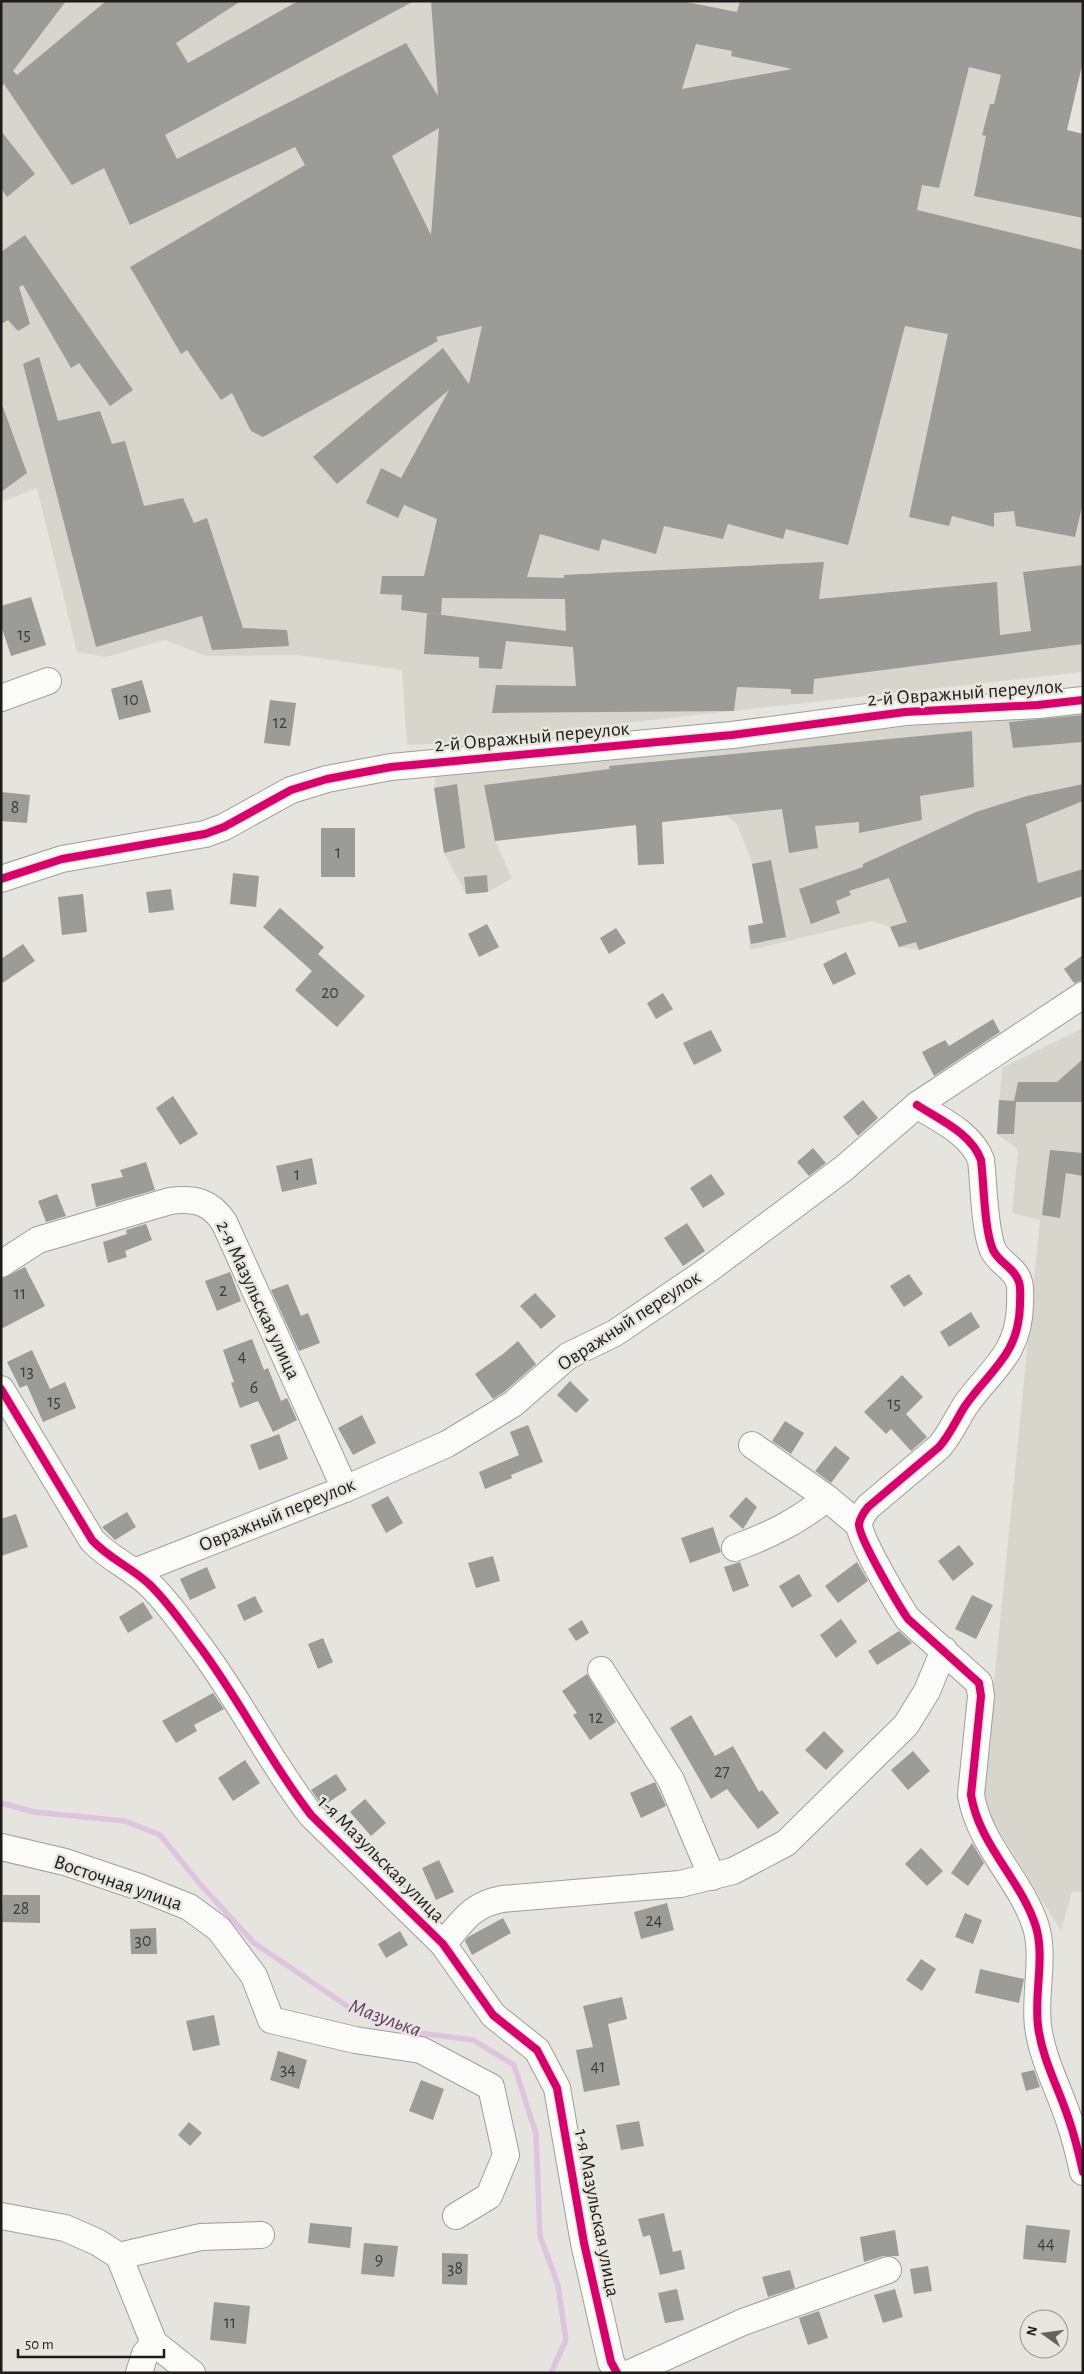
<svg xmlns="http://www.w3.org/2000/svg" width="1084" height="2374" font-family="'Alegreya Sans',sans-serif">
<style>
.built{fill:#d8d6cc}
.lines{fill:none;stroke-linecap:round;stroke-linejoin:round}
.stream{stroke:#dfc4e0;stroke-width:5.5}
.building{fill:#9b9b97;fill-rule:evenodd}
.minor-casing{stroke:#9f9e9b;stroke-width:28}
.minor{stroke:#fbfbfa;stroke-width:26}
.cycleway-casing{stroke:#e7e5dd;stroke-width:11}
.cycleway{stroke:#d6006c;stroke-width:8}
.labels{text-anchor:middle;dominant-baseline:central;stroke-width:5;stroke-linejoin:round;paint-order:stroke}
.number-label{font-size:18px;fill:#3d3c39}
.street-label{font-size:20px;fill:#1e1d1a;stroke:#e7e5dd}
.water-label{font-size:21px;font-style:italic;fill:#64356a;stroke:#e7e5dd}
</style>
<rect width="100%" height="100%" fill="#e5e4df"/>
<g class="built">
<polygon points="1,1 1083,1 1083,61 1067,130 1083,134 1083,672 435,744 407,745 402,670 297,655 206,656 165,640 106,657 77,652 37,488 1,502"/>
<polygon points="1083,708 1083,896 919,950 899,947 890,927 872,921 750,950 748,926 763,923 751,859 736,823 726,815 495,841 512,878 488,892 466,894 444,853 434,788 436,775"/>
<polygon points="1083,1028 1083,1892 1072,1892 1061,1931 982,1803 1040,1220 1012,1213 1018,1150 997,1134 1002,1068"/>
</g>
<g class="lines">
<polyline class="stream" points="1,1803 34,1812 125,1821 160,1835 200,1884 254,1943 353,2010 412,2032 473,2040 514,2065 536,2134 540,2236 558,2285 566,2340 551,2373"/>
</g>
<g class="building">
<path d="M 1,1 L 66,1 L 13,71 L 17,75 L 106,1 L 241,1 L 176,43 L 188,63 L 298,1 L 414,1 L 165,135 L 177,159 L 406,43 L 438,96 L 431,1 L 681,1 L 737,12 L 740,1 L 1083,1 L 1083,61 L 1067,130 L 1083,134 L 1083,218 L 974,196 L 986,136 L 982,135 L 990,104 L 994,104 L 1001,75 L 969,67 L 939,188 L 922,185 L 917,210 L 1083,250 L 1083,502 L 1075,537 L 1016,526 L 1014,511 L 994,513 L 994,527 L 952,516 L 949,526 L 909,517 L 948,334 L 905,326 L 848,545 L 786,529 L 783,539 L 728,524 L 723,539 L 664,526 L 656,554 L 602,539 L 599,551 L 540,534 L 527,577 L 564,578 L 564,575 L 824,562 L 819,599 L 997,582 L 1000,635 L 1031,631 L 1023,572 L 1083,565 L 1083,644 L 814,679 L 813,694 L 791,694 L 791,689 L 737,687 L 734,711 L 492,713 L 496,685 L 576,686 L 573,647 L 506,641 L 502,669 L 479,668 L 479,657 L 424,654 L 427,613 L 566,631 L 565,599 L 442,598 L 441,615 L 401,610 L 402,595 L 380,594 L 382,576 L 424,576 L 437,519 L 404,505 L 398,518 L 366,503 L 381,468 L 401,478 L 449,390 L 337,484 L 313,457 L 443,348 L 469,384 L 482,326 L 436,337 L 438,341 L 263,437 L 251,431 L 232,393 L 221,400 L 187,350 L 181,354 L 130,267 L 305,165 L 295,147 L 130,225 L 104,168 L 72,185 L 4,84 L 1,87 ZM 696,44 L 732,51 L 731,56 L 792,69 L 682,89 ZM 439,128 L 431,235 L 392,156 Z"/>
<polygon points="1,131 35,174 7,197 1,188"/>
<polygon points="25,235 133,390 110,406 79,363 71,368 23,285 19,287 30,324 18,331 8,320 1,324 1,252"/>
<polygon points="39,357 58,421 100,411 112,444 125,441 144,506 183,498 194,523 207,518 243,628 287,630 289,646 212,650 202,616 96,647 23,364"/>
<polygon points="1,407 3,407 27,473 1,492"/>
<polygon points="31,597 46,645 11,656 1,625 1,606"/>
<polygon points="142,680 151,712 119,720 111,689"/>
<polygon points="270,700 296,703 290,746 264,743"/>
<polygon points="1083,715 1083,742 1013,748 1009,722"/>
<polygon points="972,731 974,787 920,796 922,820 859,833 859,822 815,826 818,848 789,853 782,809 662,822 664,864 638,865 636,825 495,841 484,785 610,769 609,766"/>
<polygon points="457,784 465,848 444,853 434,788"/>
<polygon points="1083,784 1083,801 1026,824 1038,883 1083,869 1083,896 919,950 916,942 899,947 890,927 907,922 889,878 849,891 851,895 836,901 840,913 811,924 799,889 863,867 863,864 976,812 1027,796"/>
<polygon points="1,792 30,795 27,823 1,821"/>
<rect x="321" y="828" width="34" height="49"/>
<polygon points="771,860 786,937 751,944 748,926 763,923 752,864"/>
<polygon points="233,873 259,876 256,907 230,904"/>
<polygon points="487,875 488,892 466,894 464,877"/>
<polygon points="171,889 174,910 149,913 146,892"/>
<polygon points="83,894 87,932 62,935 58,897"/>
<polygon points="280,908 324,947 318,954 365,996 337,1027 295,990 312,971 263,927"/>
<polygon points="487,924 499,947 479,957 468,934"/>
<polygon points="616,928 626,943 609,954 600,938"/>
<polygon points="23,944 35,961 1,984 1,959"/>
<polygon points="846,952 856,974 833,985 823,964"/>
<polygon points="1083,955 1083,980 1074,983 1064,969"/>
<polygon points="663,993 673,1009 656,1019 647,1003"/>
<polygon points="993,1019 1000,1032 934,1076 922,1052 945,1040 949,1046"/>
<polygon points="711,1030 722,1051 694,1065 683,1043"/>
<polygon points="1083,1059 1083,1102 1016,1102 1014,1134 997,1134 999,1100 1014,1101 1018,1082 1057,1082"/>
<polygon points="173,1096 198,1134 180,1145 156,1108"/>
<polygon points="863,1100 878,1118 858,1136 843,1117"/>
<polygon points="813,1148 826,1163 809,1176 797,1162"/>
<polygon points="1050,1150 1083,1153 1083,1176 1066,1173 1060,1218 1042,1215"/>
<polygon points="312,1158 317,1184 282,1192 276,1166"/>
<polygon points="146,1162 155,1190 96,1207 91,1184 123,1177 120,1170"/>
<polygon points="711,1174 725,1194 703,1208 690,1188"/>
<polygon points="57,1194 66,1216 46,1222 38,1201"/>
<polygon points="687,1223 705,1251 683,1266 664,1238"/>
<polygon points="146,1224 152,1240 125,1251 127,1257 108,1263 103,1242 127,1234 126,1230"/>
<polygon points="25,1267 45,1306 1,1329 1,1279"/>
<polygon points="230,1272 241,1301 217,1311 205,1281"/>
<polygon points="909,1274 923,1294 904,1307 890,1286"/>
<polygon points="288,1284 301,1316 308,1313 320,1343 299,1351 271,1290"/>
<polygon points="535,1293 556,1316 541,1329 520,1306"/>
<polygon points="971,1312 980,1327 949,1347 940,1332"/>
<polygon points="252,1339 264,1370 268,1368 281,1401 287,1398 297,1420 273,1432 258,1401 240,1408 231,1383 234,1382 223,1350"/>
<polygon points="518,1341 536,1364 504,1392 493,1399 475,1374 503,1354"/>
<polygon points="32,1350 50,1389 65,1382 76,1408 43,1422 27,1385 20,1388 7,1362"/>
<polygon points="902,1375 923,1397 906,1414 927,1437 911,1451 891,1429 886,1434 864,1412"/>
<polygon points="570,1381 589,1400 576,1413 557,1395"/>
<polygon points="362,1415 376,1443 353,1455 338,1428"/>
<polygon points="785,1421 804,1433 791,1454 772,1441"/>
<polygon points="528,1425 543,1462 511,1475 512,1478 485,1489 479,1472 519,1455 510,1432"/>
<polygon points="279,1434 288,1459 259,1470 250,1445"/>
<polygon points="835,1446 850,1458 831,1483 815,1471"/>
<polygon points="388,1496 403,1523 386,1533 371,1505"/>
<polygon points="746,1497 757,1507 743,1529 729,1516"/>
<polygon points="127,1512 136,1527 115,1540 102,1527"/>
<polygon points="16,1514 28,1547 1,1556 1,1519"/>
<polygon points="713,1527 721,1552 690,1563 681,1538"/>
<polygon points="959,1545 974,1564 953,1581 938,1561"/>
<polygon points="493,1556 500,1581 476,1588 468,1563"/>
<polygon points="740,1562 749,1586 733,1592 724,1567"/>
<polygon points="857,1562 868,1581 838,1603 825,1586"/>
<polygon points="207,1567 216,1588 190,1600 180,1579"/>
<polygon points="799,1574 812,1596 792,1608 779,1586"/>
<polygon points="972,1595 993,1605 976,1639 955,1629"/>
<polygon points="255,1596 263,1612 244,1621 237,1605"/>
<polygon points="143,1602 153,1618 128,1633 119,1617"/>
<polygon points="841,1619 857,1642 836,1658 820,1635"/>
<polygon points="582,1620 589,1633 576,1641 568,1629"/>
<polygon points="899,1631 912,1643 877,1665 868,1651"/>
<polygon points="323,1638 333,1662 318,1669 308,1644"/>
<polygon points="587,1674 616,1722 590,1740 573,1715 577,1713 562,1691"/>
<polygon points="213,1693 224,1709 194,1725 197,1731 176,1743 162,1721"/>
<polygon points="691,1715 715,1756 733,1746 759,1792 762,1790 779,1813 758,1829 727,1789 711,1799 670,1728"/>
<polygon points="824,1731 844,1751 826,1770 805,1750"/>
<polygon points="913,1751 930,1771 908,1790 891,1770"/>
<polygon points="245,1760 260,1783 233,1801 218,1778"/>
<polygon points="336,1774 347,1790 323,1806 311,1790"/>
<polygon points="655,1782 666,1806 641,1818 630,1793"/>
<polygon points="365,1799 386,1823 371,1836 350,1812"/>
<polygon points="972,1843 984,1863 968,1886 951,1873"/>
<polygon points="921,1848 943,1871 927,1886 905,1864"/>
<polygon points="439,1860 454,1892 436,1900 422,1868"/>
<polygon points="3,1895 40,1895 40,1923 2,1922"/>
<polygon points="667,1903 674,1930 641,1939 634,1912"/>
<polygon points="965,1913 982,1920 973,1944 955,1937"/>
<polygon points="503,1918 511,1933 472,1955 465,1941 468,1937"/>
<polygon points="156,1928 157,1954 131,1954 130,1929"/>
<polygon points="400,1931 408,1945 386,1958 378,1944"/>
<polygon points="921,1959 936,1969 922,1991 906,1980"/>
<polygon points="980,1969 1024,1979 1019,2003 975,1993"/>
<polygon points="622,1997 627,2019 608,2024 620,2085 584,2092 576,2050 593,2047 583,2006"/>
<polygon points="214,2015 220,2045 193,2051 186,2021"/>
<polygon points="278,2051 307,2060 299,2089 270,2080"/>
<polygon points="1034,2070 1040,2087 1026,2091 1021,2073"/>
<polygon points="421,2080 444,2089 433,2120 409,2111"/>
<polygon points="639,2121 644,2146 621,2150 616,2125"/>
<polygon points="189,2122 202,2133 190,2146 178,2135"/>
<polygon points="664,2213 673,2252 681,2250 685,2269 660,2275 650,2235 643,2237 638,2219"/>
<polygon points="310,2223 352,2227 350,2248 308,2243"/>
<polygon points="1026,2225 1070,2230 1066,2263 1023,2259"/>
<polygon points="895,2230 899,2256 883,2256 864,2262 860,2237"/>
<polygon points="364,2243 398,2246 394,2277 361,2274"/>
<polygon points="442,2253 468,2254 467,2285 442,2284"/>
<polygon points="928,2266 932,2291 914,2294 910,2269"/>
<polygon points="790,2270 795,2288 768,2297 762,2277"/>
<polygon points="677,2289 684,2320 665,2323 658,2293"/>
<polygon points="895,2289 903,2317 883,2323 874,2295"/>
<polygon points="214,2302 250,2306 246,2344 210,2340"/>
<polygon points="819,2311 828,2338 808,2345 799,2318"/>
</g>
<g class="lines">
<defs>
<g id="minor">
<polyline points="1,698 48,681"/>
<polyline points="1,879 62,859 205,834 224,827 291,790 327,779 391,767 732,735 905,712 1038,705 1083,700"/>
<path d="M 917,1105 C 940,1120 971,1133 981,1160 C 984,1184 984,1229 993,1250 C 999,1263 1015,1268 1019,1282 C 1021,1288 1020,1297 1020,1305 C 1019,1355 990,1370 965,1406 C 956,1420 950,1435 939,1447 L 868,1507 C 864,1512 860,1518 859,1524 C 858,1537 899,1606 908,1619 L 979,1683 L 981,1696 L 971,1795 C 979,1845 1022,1881 1036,1927 C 1045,1957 1034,1995 1038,2026 C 1042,2059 1059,2089 1069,2120 C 1075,2137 1079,2154 1083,2172"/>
<path d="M 1,1264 L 38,1240 L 170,1201 C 194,1198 210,1201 224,1222 L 345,1489"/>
<path d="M 1,1389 L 92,1540 C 108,1558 131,1567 149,1584 C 167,1601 182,1623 197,1643 C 239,1698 269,1761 311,1815 L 443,1944 L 493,2015 L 537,2050 L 557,2088 L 584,2243 L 611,2362 L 617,2373"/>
<polyline points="752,1445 827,1498 859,1525"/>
<path d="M 735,1548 C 770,1535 797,1522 827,1498"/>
<polyline points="134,1572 345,1489 447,1444 513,1404 568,1356 615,1333 705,1272 843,1169 917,1105 1083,995"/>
<polyline points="601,1670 671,1780 712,1877"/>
<polyline points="1,1847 65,1862 139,1887 189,1907 219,1929 254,1976 271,2020 355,2040 421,2050 491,2087 506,2155 489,2196 456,2216"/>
<path d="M 443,1944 C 463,1921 471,1905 502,1899 L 680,1884 L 733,1871 L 786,1843 L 906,1725 L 927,1691 L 944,1650"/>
<polyline points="1,2216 65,2228 97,2242 119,2256 154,2343 192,2373"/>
<polyline points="119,2256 201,2237 261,2235"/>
<polyline points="139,2373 145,2354 154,2343"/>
<polyline points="630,2373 743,2322 888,2270"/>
</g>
</defs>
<use href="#minor" class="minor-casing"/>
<use href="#minor" class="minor"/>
<defs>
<g id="cycleway">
<polyline points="1,879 62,859 205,834 224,827 291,790 327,779 391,767 732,735 905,712 1038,705 1083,700"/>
<path d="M 917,1105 C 940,1120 971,1133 981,1160 C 984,1184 984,1229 993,1250 C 999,1263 1015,1268 1019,1282 C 1021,1288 1020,1297 1020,1305 C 1019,1355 990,1370 965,1406 C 956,1420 950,1435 939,1447 L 868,1507 C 864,1512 860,1518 859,1524 C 858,1537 899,1606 908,1619 L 979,1683 L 981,1696 L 971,1795 C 979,1845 1022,1881 1036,1927 C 1045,1957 1034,1995 1038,2026 C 1042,2059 1059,2089 1069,2120 C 1075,2137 1079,2154 1083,2172"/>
<path d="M 1,1389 L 92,1540 C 108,1558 131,1567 149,1584 C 167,1601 182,1623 197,1643 C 239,1698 269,1761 311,1815 L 443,1944 L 493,2015 L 537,2050 L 557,2088 L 584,2243 L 611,2362 L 617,2373"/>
</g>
</defs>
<use href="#cycleway" class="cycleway-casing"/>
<use href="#cycleway" class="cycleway"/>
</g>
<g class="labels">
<g class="number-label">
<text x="24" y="635">15</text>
<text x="131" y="700">10</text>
<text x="280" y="723">12</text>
<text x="15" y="808">8</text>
<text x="338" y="853">1</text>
<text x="330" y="993">20</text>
<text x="297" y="1175">1</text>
<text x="223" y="1291">2</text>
<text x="20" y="1294">11</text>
<text x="242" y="1357">4</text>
<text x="27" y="1372">13</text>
<text x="254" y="1388">6</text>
<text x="54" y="1402">15</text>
<text x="894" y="1404">15</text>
<text x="596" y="1718">12</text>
<text x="722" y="1772">27</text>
<text x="21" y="1909">28</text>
<text x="654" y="1921">24</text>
<text x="143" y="1941">30</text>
<text x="598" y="2067">41</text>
<text x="288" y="2070">34</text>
<text x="1046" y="2244">44</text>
<text x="379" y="2260">9</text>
<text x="455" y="2269">38</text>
<text x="230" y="2323">11</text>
</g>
<g class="street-label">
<text transform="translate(965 693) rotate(-4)">2-й Овражный переулок</text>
<text transform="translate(532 737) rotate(-5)">2-й Овражный переулок</text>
<text transform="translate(258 1300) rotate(65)">2-я Мазульская улица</text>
<text transform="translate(629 1321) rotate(-33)">Овражный переулок</text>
<text transform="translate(277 1515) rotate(-22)">Овражный переулок</text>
<text transform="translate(381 1859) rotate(45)">1-я Мазульская улица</text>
<text transform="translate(118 1883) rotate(19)">Восточная улица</text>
<text transform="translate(597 2213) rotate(79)">1-я Мазульская улица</text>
</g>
<g class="water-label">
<text transform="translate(385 2018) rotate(20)">Мазулька</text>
</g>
</g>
<rect width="1084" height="2374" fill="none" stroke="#1e1d1a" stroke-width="5"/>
<g transform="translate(1044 2334) rotate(284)"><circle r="24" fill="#e7e5dd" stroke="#97958f"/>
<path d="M0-4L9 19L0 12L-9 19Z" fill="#64635f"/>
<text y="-8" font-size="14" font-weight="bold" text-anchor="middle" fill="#1e1d1a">N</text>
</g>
<path d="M18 2349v8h146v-8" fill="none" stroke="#1e1d1a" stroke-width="2.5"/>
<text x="25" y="2349" font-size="15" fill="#1e1d1a" stroke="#e7e5dd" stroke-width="4" paint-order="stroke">50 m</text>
</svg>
